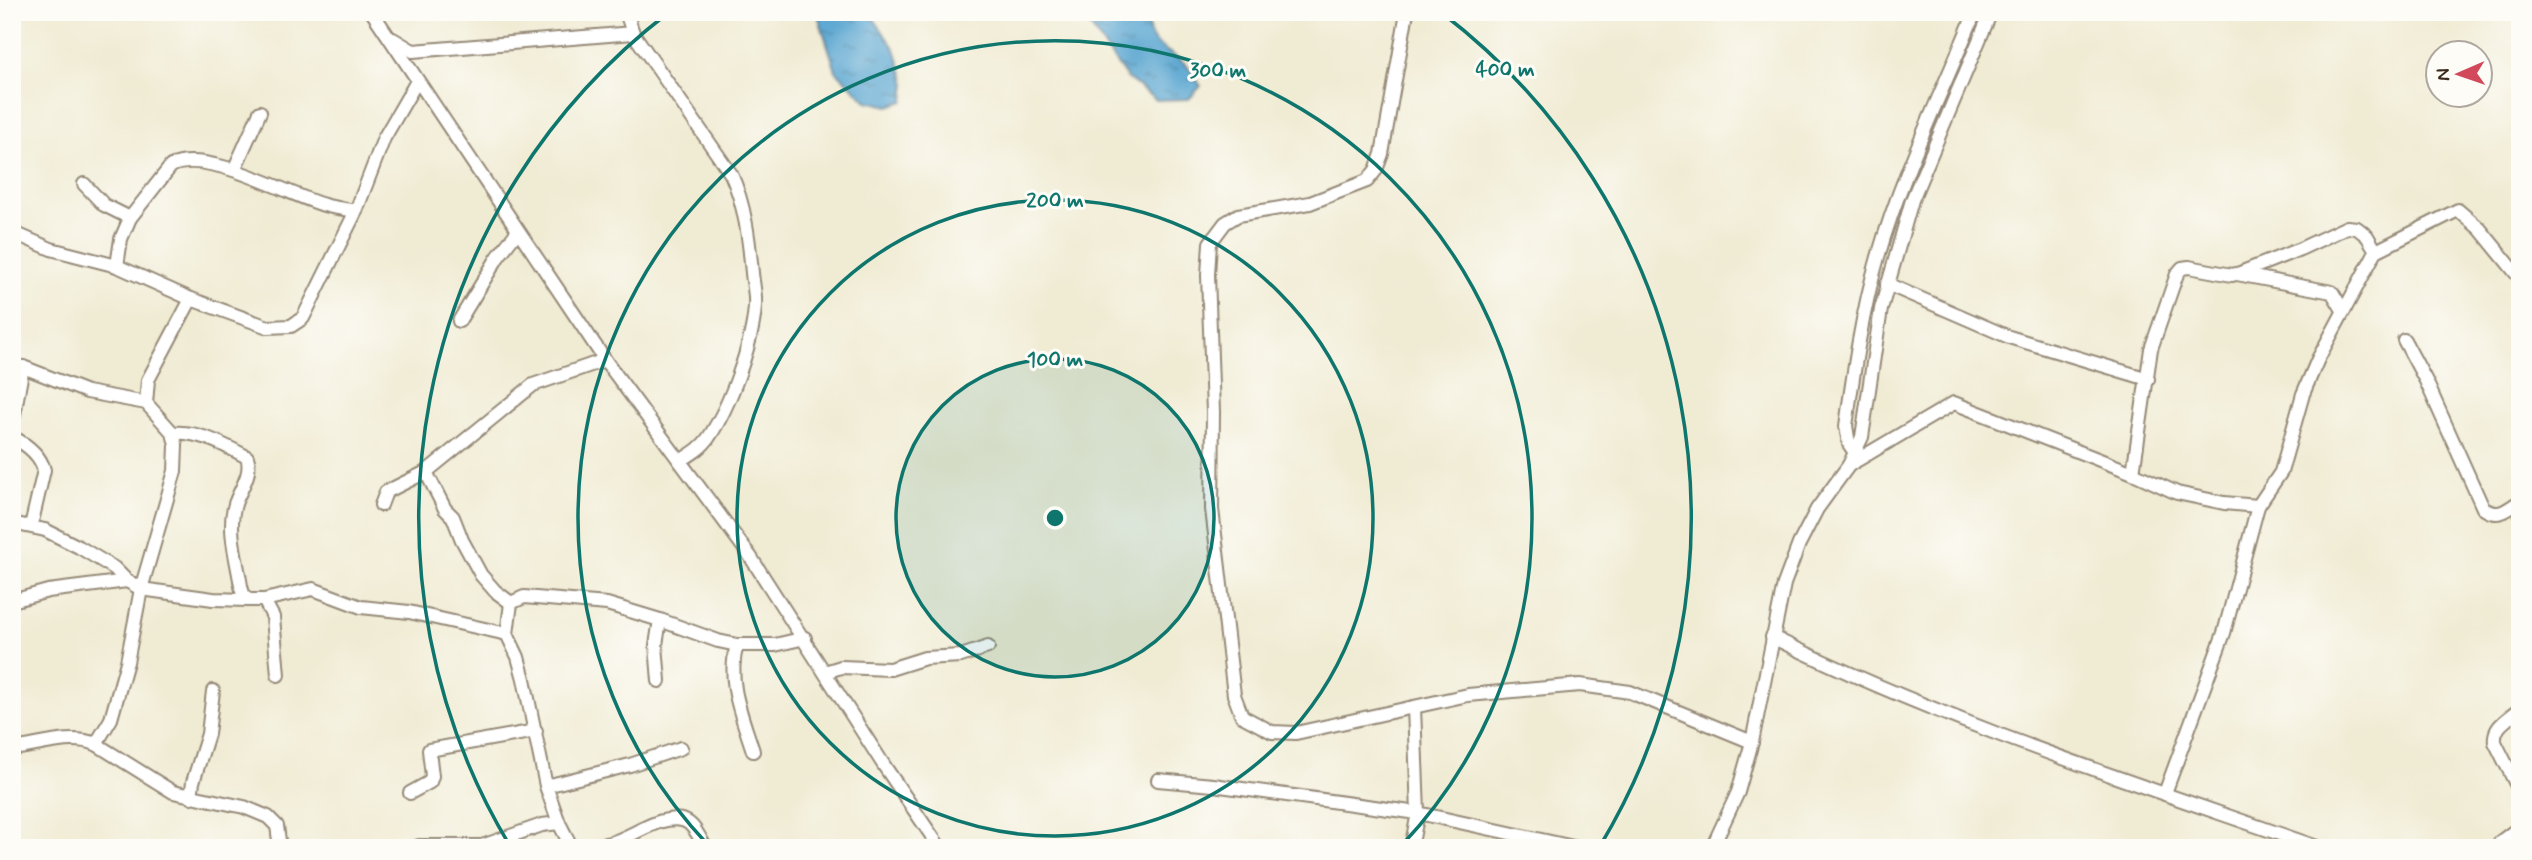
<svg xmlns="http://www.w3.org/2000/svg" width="2532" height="860" font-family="Mynerve,sans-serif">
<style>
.water{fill:url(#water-ripples);stroke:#486777;stroke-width:2}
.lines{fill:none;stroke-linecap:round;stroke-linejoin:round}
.minor-casing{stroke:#968a78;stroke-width:16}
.minor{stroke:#fff;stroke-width:12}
.ring{fill:none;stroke:#0f766e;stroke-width:3.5}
.centre{fill:#0f766e;stroke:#fdfcf7;stroke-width:3.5}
.ring-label{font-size:21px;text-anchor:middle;font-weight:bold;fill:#0f766e;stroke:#fdfcf7;stroke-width:6;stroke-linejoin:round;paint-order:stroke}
</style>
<defs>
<pattern id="water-ripples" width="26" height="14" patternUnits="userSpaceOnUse" patternTransform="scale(1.75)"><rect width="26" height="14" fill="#56a4d0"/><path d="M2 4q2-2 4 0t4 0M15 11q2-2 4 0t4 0" fill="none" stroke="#4886a8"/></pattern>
</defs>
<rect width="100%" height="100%" fill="#fdfcf7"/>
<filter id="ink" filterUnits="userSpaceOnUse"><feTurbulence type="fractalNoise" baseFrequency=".0143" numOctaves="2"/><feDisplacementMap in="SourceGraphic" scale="14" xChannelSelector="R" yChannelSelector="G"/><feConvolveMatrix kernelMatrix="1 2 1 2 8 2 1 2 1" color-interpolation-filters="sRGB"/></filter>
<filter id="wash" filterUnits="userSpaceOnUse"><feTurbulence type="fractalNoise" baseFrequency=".00686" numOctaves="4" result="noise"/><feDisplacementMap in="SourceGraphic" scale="28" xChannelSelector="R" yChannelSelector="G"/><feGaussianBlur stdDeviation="1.57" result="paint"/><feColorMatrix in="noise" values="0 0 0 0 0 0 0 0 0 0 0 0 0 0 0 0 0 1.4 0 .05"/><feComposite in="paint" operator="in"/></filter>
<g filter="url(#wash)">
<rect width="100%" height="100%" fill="#f0ebd3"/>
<g class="water">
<polygon points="817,12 869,12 895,49 906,83 904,101 889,106 867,101 836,71"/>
<path d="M 1080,12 L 1149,12 C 1144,47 1164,46 1184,63 C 1191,69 1196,79 1201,86 L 1189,99 L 1156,100 L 1127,78 Z"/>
</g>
</g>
<g filter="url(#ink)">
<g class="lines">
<defs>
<g id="minor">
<polyline points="372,12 605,360 750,556 885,767 940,848"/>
<path d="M 626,12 L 633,33 L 731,174 C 745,205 749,239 752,273 C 753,284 756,295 755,306 C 753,342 730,406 709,437 C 702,448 691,454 680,461"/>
<polyline points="1407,12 1382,154 1376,170 1367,181 1310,203 1238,215 1225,223 1210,243 1208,275 1213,412 1212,509 1234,695 1242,716 1272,732 1296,733 1468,695 1580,685 1630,692 1752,742"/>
<polyline points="393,39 413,51 633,33"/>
<polyline points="234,170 260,112"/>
<polyline points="84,184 104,205 130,218"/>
<polyline points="12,232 51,249 117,266 191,299 268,327 291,326 303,318 356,211 384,138 417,81"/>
<path d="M 117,266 L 121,239 L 130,218 L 171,166 C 207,148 286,194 324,205 C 334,208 345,209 356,211"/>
<polyline points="2237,274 2332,292 2343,310"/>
<polyline points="1887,284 2009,337 2148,379"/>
<polyline points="459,321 498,257 517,232"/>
<path d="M 2404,340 L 2426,381 L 2483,508 C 2498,519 2507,510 2520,501"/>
<polyline points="12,366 23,367 87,392 146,403 173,433 176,445 175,471 141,589 127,662 111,719 96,744"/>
<polyline points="146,403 148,380 191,299"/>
<polyline points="12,425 23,367"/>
<path d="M 173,433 C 198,430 226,446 247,457 C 253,473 240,489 235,504 C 227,529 237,560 241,586 L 243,594 L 248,600"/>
<path d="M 12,437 C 26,444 40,454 44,470 L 31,526"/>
<path d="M 1854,451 L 1849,444 L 1846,426 C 1854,369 1862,312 1878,257 C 1902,173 1942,93 1975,12"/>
<polyline points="1849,465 1954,403 2133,473 2177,493 2224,503 2258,506 2281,472 2303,394 2318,359 2376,251 2458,210 2480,229 2520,278"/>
<polyline points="426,472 445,509 453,517 462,540 481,575 495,591 511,603"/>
<polyline points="2133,473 2151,349 2177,274 2182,268 2189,267 2232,275 2240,273 2300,249 2347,227 2357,228 2367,236 2376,251"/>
<polyline points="381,505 386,492 426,472 533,385 605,360"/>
<polyline points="12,523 45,530 79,547 114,568 127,581 141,589 213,599 248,600 264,600 313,589 361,607 409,612 507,634"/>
<polyline points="264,600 273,617 278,675"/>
<polyline points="12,601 48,591 127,581"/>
<path d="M 1772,637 C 1948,724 2135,783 2320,848"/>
<path d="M 737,645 C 726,681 742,716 753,751"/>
<polyline points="825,672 841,667 890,669 925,658 961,656 988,647"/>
<polyline points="659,681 656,645 660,620"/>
<path d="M 2515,713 C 2505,721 2493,728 2495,742 L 2520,792"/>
<path d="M 12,749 C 40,746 69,734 96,744 L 173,792 L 244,807 L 268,817 L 277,826 L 280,848"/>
<polyline points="1158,780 1213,785 1418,813 1578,848"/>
<polyline points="546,786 630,765 681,748"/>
<polyline points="410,793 430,782 432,776 429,750 536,731"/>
<polyline points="2165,793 2224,633 2258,506"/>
<polyline points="191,797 193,782 208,734 213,691"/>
<polyline points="2500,842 2520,827"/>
<polyline points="419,846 482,846 542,825 559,823"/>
<polyline points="572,848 559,823 546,786 524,679 518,657 507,634 511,603 524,597 607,604 660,620 718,641 737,645 775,645 805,638"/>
<path d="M 582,848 C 592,846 601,845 610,843 C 631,838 662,812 685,821 C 695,825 700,840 706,848"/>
<polyline points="1411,848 1418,813 1414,707"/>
<polyline points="1712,848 1738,792 1752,742 1784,584 1799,544 1817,509 1849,465 1862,437 1881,309 1912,200 1991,12"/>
</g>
</defs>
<use href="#minor" class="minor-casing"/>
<use href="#minor" class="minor"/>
</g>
</g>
<circle cx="1055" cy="518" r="159" fill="#0f766e" fill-opacity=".12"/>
<g class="ring">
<circle cx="1055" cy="518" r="159"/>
<circle cx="1055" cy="518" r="318"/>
<path d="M709 846A477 477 0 1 1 1401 846"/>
<path d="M510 846A636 636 0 0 1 668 13M1442 13A636 636 0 0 1 1600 846"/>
</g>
<circle cx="1055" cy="518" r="10" class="centre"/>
<g class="ring-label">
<text x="1505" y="76">400 m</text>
<text x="1218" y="77">300 m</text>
<text x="1055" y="207">200 m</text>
<text x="1055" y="366">100 m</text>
</g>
<rect width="2532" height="860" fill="none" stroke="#fdfcf7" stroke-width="42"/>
<g transform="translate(2459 74) rotate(268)"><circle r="33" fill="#fdfcf7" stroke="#afa8a0" stroke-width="2"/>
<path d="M0-5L12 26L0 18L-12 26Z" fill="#d1495b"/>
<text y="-10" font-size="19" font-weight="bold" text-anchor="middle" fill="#3b2a1e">N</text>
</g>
</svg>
